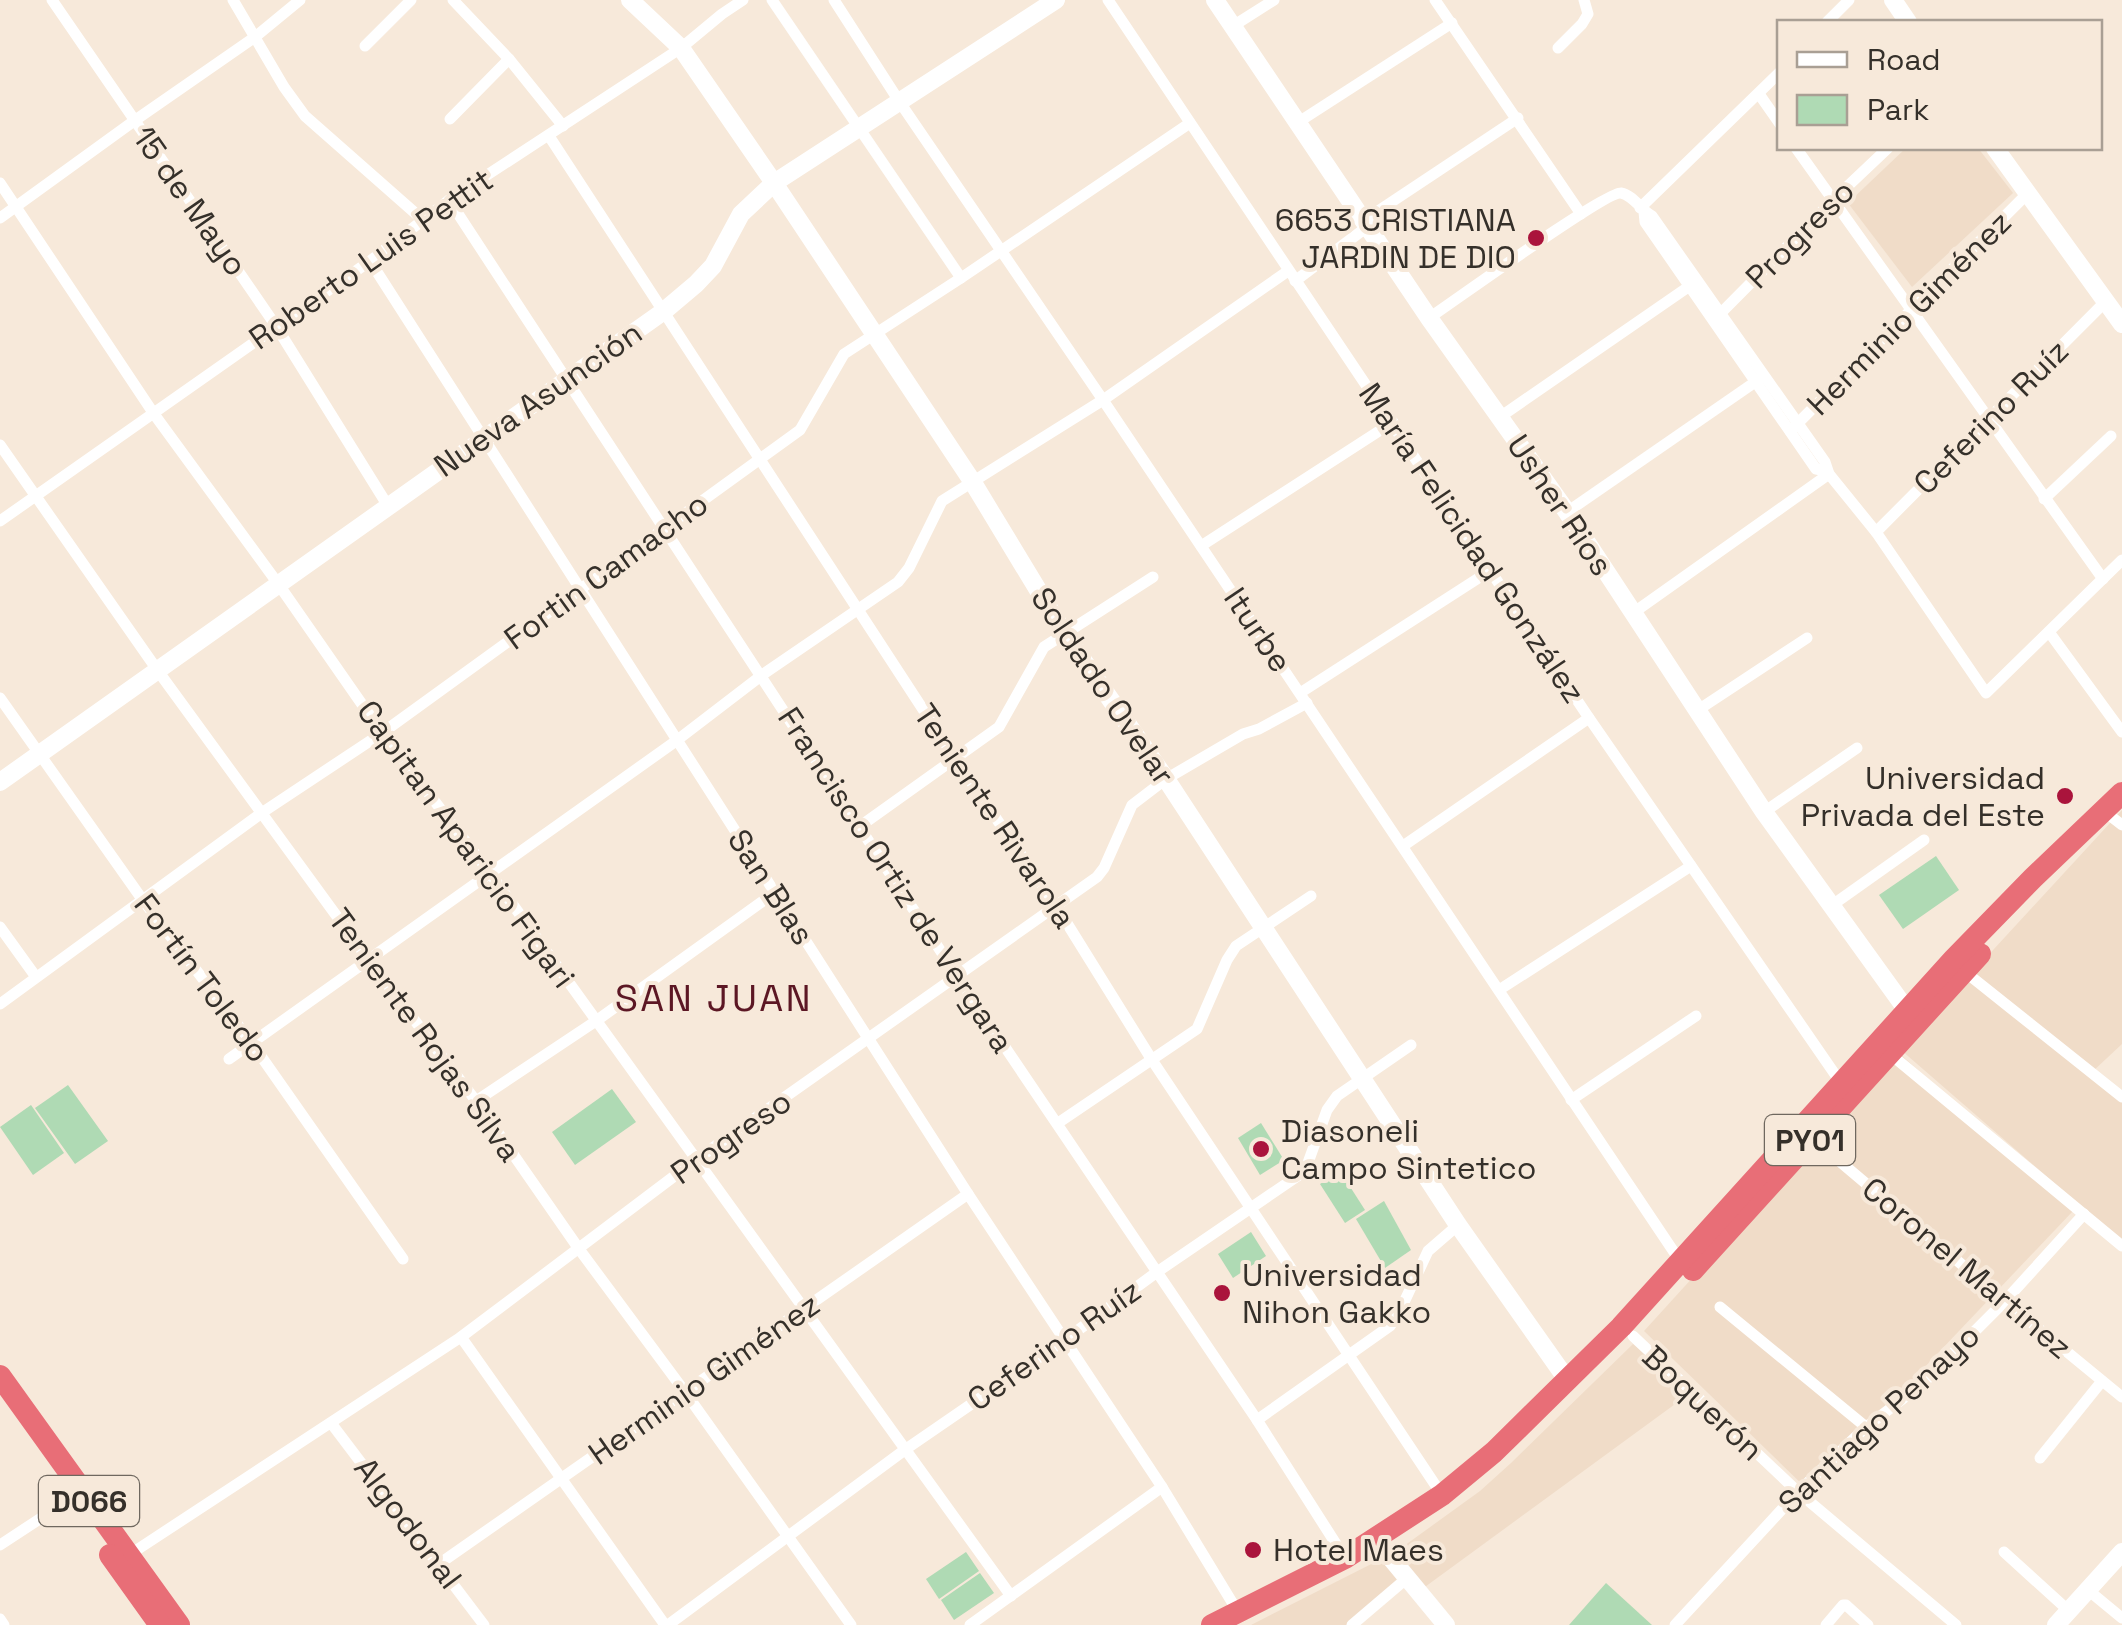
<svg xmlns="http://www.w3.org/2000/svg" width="2122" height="1625" font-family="'Space Grotesk',sans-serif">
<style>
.built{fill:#f0dcc8}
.green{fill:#afdab4}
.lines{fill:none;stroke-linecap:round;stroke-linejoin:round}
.street{stroke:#fff;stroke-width:11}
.secondary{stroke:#fff;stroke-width:18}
.highway{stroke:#e86e77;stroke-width:22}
.poi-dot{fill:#aa143c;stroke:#f7e9da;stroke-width:4}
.labels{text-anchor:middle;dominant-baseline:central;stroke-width:8;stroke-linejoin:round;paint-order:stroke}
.shield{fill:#f7e9da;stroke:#6f685f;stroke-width:2.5}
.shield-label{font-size:30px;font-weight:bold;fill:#35302a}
.street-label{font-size:32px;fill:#35302a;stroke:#f7e9da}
.poi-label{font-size:32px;fill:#35302a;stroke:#f7e9da;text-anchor:start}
.quarter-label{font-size:38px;letter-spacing:2.5px;fill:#5c1724;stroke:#f7e9da}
</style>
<rect width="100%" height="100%" fill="#f7e9da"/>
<g class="built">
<polygon points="1906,148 1978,148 2013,193 1912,287 1848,203"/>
<polygon points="2122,810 2122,1044 2091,1073 2122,1098 2122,1242 1901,1050"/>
<polygon points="1898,1052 2073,1211 1808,1490 1644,1331"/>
<polygon points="1633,1344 1693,1391 1418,1592 1406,1580 1352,1625 1251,1625 1397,1551 1480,1491 1511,1463"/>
</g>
<g class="green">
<polygon points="1936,856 1959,890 1903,929 1879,895"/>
<polygon points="68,1085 108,1141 75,1164 35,1108"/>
<polygon points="612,1089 636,1122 575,1165 552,1132"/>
<polygon points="31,1105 64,1153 33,1175 0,1127"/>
<polygon points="1261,1123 1284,1160 1260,1175 1238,1138"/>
<polygon points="1340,1171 1365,1210 1345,1223 1320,1184"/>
<polygon points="1384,1201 1411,1250 1385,1268 1356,1219"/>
<polygon points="1251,1232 1266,1256 1233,1278 1218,1254"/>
<polygon points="966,1552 979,1571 939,1599 926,1579"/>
<polygon points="980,1573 994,1593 954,1620 941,1600"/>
<polygon points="1606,1583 1652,1625 1569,1625"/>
</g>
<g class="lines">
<g class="street">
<polyline points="52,0 276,326 388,506"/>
<polyline points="233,0 284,87 305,116 423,220"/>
<polyline points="453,0 509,59 563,126"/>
<polyline points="772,0 961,278"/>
<polyline points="834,0 899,101 1103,400 1680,1261"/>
<polyline points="1108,0 1589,718 1841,1083"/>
<polyline points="1435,0 1581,214"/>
<polyline points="1827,22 1849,0"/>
<polyline points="1233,26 1274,0"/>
<polyline points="365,46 411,0"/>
<polyline points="1558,48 1582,24 1588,14 1584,0"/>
<polyline points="1759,94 1780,124"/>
<polyline points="450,119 509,59"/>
<polyline points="1297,123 1452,23"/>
<polyline points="549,136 956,760 1055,904 1152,1060 1442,1495"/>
<polyline points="1796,148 2103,579"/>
<polyline points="0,183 154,414 279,585 382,733 490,873 1011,1596"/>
<polyline points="449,200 957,976 1257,1420 1345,1558"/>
<polyline points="1640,208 1780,72"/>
<polyline points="1644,212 1645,222 1816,469 1827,471"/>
<polyline points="0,218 134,121 255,37 300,0"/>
<polyline points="1363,221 1518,118"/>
<polyline points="370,261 968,1194 1162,1487 1238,1612"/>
<polyline points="1295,281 1367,227"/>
<path d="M 1429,318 C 1453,302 1606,191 1621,193 C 1633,195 1642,211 1652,216 L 1825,462 L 1829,474 L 1876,532 L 1986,693 L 2122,560"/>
<polyline points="1716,318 1833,200 1888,148"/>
<polyline points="1500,417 1694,283"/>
<polyline points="1790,431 2027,194"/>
<polyline points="0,445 158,671 368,959 476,1101 579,1249 685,1392 851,1625"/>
<polyline points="2044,499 2111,436"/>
<polyline points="1567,512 1761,378"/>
<polyline points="0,521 370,261 449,200 681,48 722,14 743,0"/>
<polyline points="1876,532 2105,302"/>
<polyline points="1201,546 1393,422"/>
<polyline points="1633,613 1829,474"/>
<polyline points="2049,632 2122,732"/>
<polyline points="1300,693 1491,570"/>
<polyline points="0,698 142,899 251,1042 403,1259"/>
<polyline points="1698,710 1807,638"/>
<polyline points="1764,812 1857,748"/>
<polyline points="2113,818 2122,825"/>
<polyline points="859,827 999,727 1044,647 1153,577"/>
<polyline points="1403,846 1589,718"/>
<polyline points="1831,906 1924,840"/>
<polyline points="0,927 36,977"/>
<polyline points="1964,971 2122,1097"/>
<polyline points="1499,990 1691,866"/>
<polyline points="0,1004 263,812 382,733 800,430 844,354 961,278 1190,123"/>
<polyline points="1889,1053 2122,1246"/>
<polyline points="229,1059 676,741 762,675 898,582 909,568 942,501 1103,400 1288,271"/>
<polyline points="1571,1100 1696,1016"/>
<polyline points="476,1101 596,1021 774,893"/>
<polyline points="1058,1123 1197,1029 1227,960 1236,946 1311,896"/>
<polyline points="1812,1138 2005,1301 2122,1397"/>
<polyline points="1720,1307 1866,1427"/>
<polyline points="1633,1336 1798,1492 1956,1625"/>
<polyline points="461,1337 665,1625"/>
<polyline points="1257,1420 1390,1326 1399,1313 1428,1251 1458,1225"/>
<polyline points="331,1423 484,1625"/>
<polyline points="2040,1458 2102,1381"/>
<polyline points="0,1545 70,1499"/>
<polyline points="2004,1552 2069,1611"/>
<polyline points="129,1555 461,1337 697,1159 1097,877 1104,868 1132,805 1166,779 1243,734 1259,729 1307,703"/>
<polyline points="439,1564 968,1194"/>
<polyline points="2088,1590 2122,1618"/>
<polyline points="0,1619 4,1625"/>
<polyline points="668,1625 906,1449 1066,1339 1157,1272 1305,1171 1327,1110 1337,1096 1411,1045"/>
<polyline points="970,1625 1162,1487"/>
<polyline points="1352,1625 1406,1579"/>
<polyline points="1675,1625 1798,1492 1866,1427 1921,1385 2005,1301 2084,1214"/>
<polyline points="1826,1625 1843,1605 1846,1605 1868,1625"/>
</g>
<g class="secondary">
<polyline points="630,0 681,48 774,183 972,481 1064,633 1166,779 1458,1225 1568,1381"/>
<polyline points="1215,0 1429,318 1567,512 1764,812 1906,1009"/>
<polyline points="1893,0 1908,22"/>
<polyline points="1995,148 2122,324"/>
<polyline points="0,782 664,311 696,284 713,266 741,214 774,183 1056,0"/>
<polyline points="1385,1551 1446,1625"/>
<polyline points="2056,1625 2122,1552"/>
</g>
<g class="highway">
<polyline points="1693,1270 1980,954"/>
<polyline points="0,1376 179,1625"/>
<polyline points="110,1555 160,1625"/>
<polyline points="1212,1625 1345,1558 1442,1495 1494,1452 1621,1327 1954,959 2033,878 2122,793"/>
</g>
</g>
<g class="poi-dot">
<circle cx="1536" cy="238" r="10"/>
<circle cx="2065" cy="796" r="10"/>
<circle cx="1261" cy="1149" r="10"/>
<circle cx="1222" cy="1293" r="10"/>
<circle cx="1253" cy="1550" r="10"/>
</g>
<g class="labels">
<g class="shield">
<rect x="1765" y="1115" width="90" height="50" rx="8"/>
<rect x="39" y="1476" width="100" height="50" rx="8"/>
</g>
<g class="shield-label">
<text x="1810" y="1140">PY01</text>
<text x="89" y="1501">D066</text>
</g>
<g class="street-label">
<text transform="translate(190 201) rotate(55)">15 de Mayo</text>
<text transform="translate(1800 234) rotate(-45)">Progreso</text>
<text transform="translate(371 259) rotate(-35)">Roberto Luis Pettit</text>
<text transform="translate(1909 313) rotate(-45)">Herminio Giménez</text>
<text transform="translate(538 399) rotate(-35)">Nueva Asunción</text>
<text transform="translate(1991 417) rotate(-45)">Ceferino Ruíz</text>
<text transform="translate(1560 505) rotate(56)">Usher Rios</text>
<text transform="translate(1472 543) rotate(56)">María Felicidad González</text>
<text transform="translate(606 571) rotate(-36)">Fortin Camacho</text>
<text transform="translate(1258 630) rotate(56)">Iturbe</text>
<text transform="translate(1103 686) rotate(56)">Soldado Ovelar</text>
<text transform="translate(995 816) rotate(56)">Teniente Rivarola</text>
<text transform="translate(466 844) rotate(54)">Capitan Aparicio Figari</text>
<text transform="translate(896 880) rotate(57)">Francisco Ortiz de Vergara</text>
<text transform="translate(771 887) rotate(57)">San Blas</text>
<text transform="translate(202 978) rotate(53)">Fortín Toledo</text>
<text transform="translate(425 1035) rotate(54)">Teniente Rojas Silva</text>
<text transform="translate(731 1137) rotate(-35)">Progreso</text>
<text transform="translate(1967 1268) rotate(40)">Coronel Martínez</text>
<text transform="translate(1054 1345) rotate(-35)">Ceferino Ruíz</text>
<text transform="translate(704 1379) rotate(-35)">Herminio Giménez</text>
<text transform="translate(1703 1403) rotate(43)">Boquerón</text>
<text transform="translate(1879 1419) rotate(-43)">Santiago Penayo</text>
<text transform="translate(408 1523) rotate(53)">Algodonal</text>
</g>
<g class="poi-label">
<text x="1516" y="220" text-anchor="end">6653 CRISTIANA<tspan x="1516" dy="37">JARDIN DE DIO</tspan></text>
<text x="2045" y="778" text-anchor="end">Universidad<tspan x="2045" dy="37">Privada del Este</tspan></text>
<text x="1281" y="1131">Diasoneli<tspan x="1281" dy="37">Campo Sintetico</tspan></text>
<text x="1242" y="1275">Universidad<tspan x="1242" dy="37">Nihon Gakko</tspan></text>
<text x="1273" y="1550">Hotel Maes</text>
</g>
<g class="quarter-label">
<text x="714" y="998">SAN JUAN</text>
</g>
</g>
<rect x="1777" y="20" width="325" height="130" fill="#f7e9da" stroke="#a99f94" stroke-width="2.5"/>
<rect x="1797" y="52" width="50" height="15" fill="#ffffff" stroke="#a99f94" stroke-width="2.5"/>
<text x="1867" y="70" font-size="30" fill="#35302a">Road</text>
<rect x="1797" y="95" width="50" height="30" fill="#afdab4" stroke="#a99f94" stroke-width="2.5"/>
<text x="1867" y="120" font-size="30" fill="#35302a">Park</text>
</svg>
